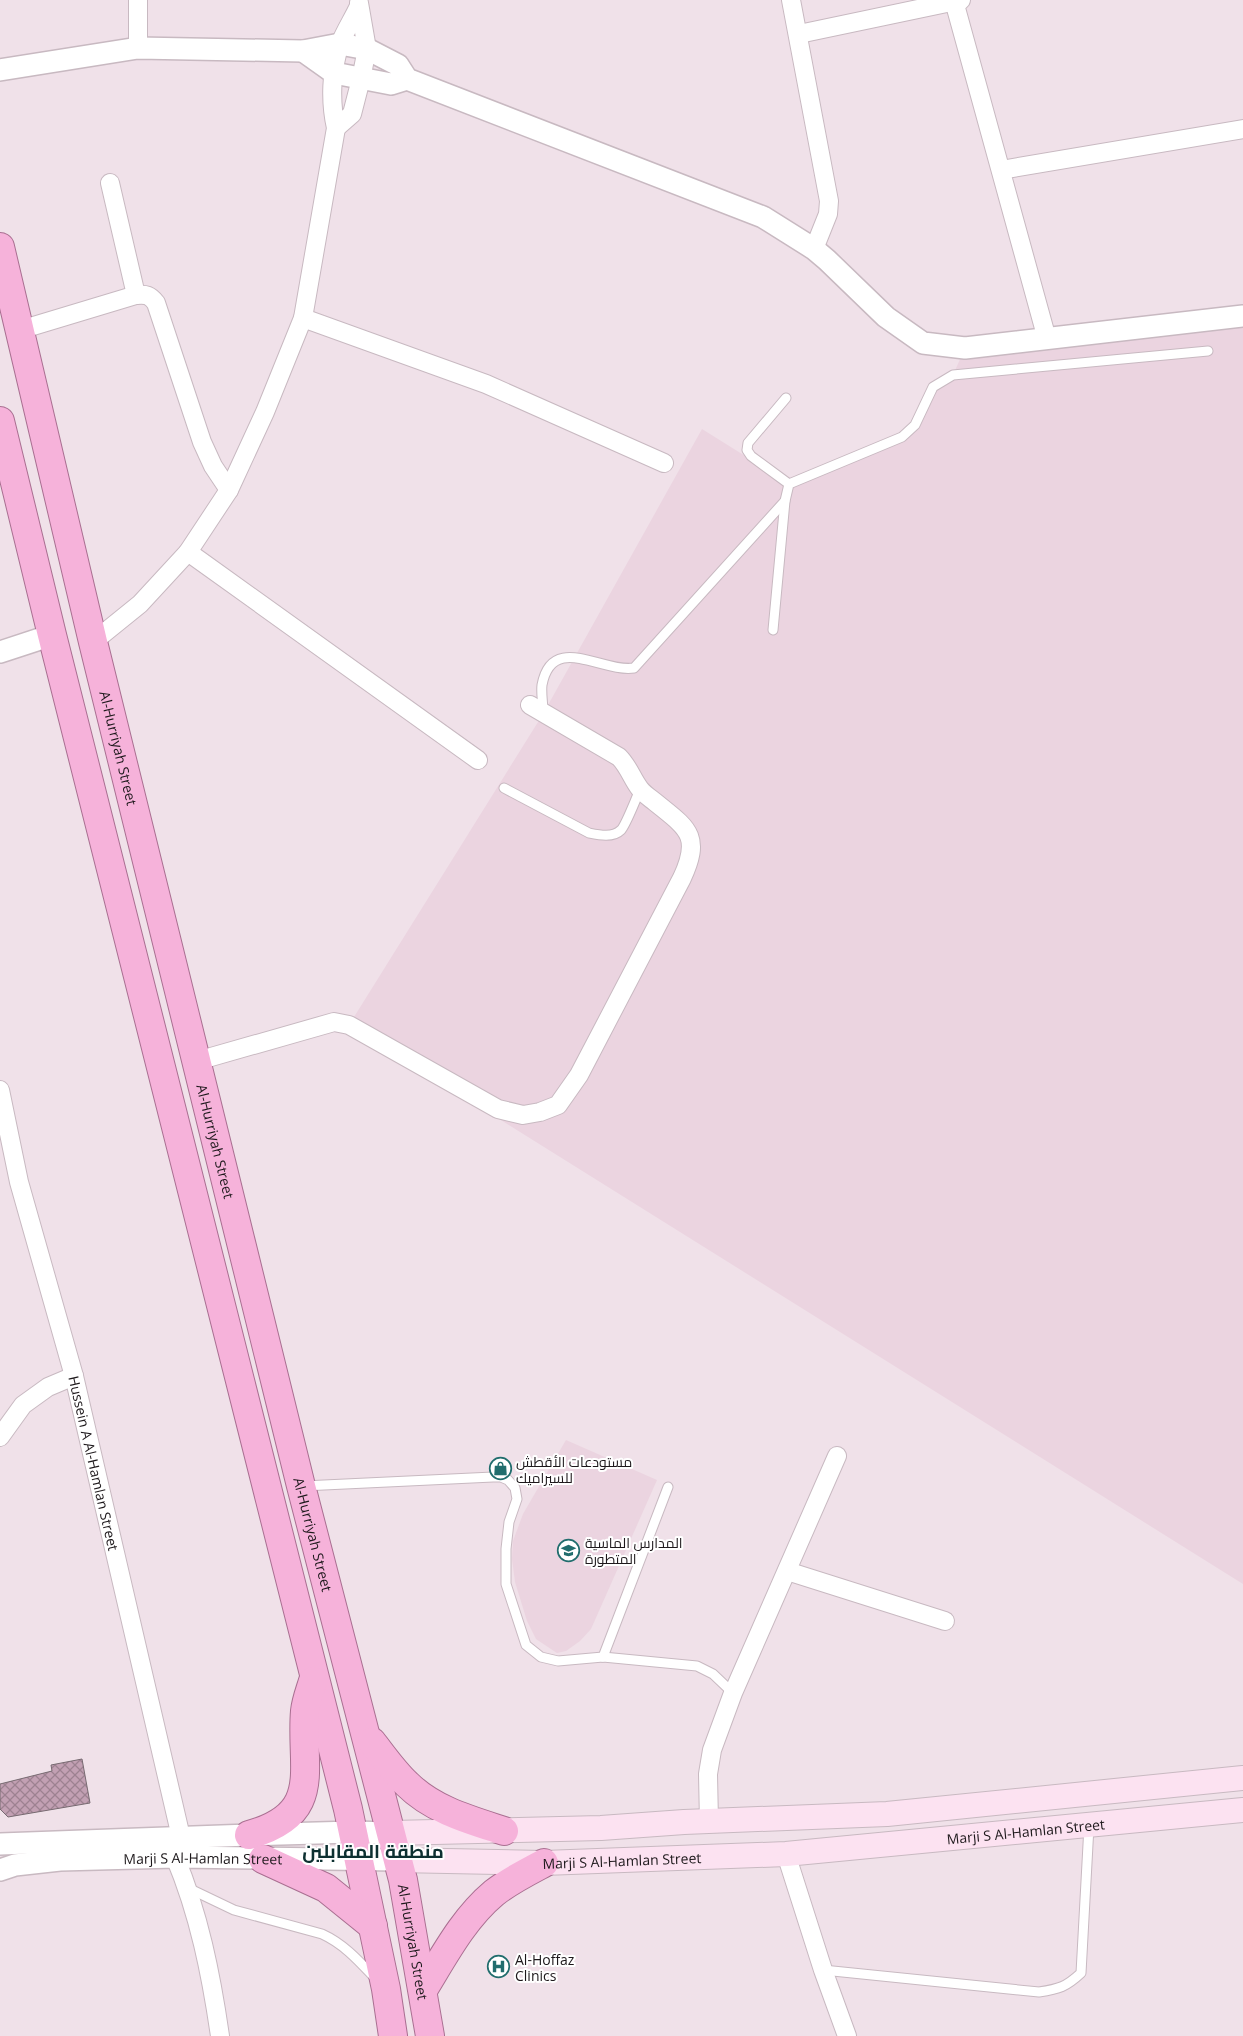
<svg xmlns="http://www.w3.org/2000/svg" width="1243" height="2036" font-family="'Open Sans',Cairo,sans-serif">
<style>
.built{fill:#ebd4e0}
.building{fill:url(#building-cross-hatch);stroke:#776a71}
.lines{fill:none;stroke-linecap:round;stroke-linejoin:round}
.service-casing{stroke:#c8b9c1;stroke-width:11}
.minor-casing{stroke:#c8b9c1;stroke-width:20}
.tertiary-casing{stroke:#c8b9c1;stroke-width:24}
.secondary-casing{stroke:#c8b9c1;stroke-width:26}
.trunk-casing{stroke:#a96f91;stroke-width:30}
.service{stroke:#fff;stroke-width:9}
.minor{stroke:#fff;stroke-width:18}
.tertiary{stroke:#fff;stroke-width:21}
.secondary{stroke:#fce2f1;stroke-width:24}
.trunk{stroke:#f6b2da;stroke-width:28}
.labels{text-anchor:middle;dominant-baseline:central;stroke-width:4;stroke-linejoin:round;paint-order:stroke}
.street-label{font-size:14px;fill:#1d181b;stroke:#fff}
.poi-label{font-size:14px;fill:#1d181b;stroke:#fff;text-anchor:start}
.district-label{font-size:19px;font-weight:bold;fill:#0d3031;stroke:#fff}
</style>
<defs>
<pattern id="building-cross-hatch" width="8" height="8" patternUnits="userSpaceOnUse" patternTransform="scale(1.25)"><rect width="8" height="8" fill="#c2a0b3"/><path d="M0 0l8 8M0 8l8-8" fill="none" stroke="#9d8191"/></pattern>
</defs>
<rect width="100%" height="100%" fill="#f0e1e9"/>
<g class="built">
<polygon points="1243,316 1243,1584 349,1025 543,714 702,429 790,484 902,437 915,425 933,387 953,375 965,348"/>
<polygon points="566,1440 657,1480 591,1629 580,1641 566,1651 557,1653 536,1639 527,1621 515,1582 512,1559 513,1541 523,1514"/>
</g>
<polygon class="building" points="82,1759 90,1803 8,1817 0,1809 0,1784 52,1771 51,1765"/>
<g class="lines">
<defs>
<g id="service">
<polyline points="786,398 748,443 747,450 751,456 789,484"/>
<polyline points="773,630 785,501 789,484 902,437 915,425 933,387 953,375 1208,351"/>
<path d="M 543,712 C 543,704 541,693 542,685 C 552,632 602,673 634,668 L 785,501"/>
<path d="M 504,788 L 589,833 C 599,835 613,838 621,830 C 626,825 636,798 640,790"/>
<polyline points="303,1486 493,1477 501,1477 508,1480 515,1488 517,1499 509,1522 506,1549 506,1584 526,1645 541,1657 558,1661 603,1657 697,1666 713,1674 733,1693"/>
<polyline points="603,1657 668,1487"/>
<path d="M 188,1888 L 234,1910 L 322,1934 C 344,1944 359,1961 375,1978"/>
<path d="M 823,1970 L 1039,1992 C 1059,1989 1066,1987 1081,1973 L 1089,1826"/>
</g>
<g id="minor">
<polyline points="138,0 138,48"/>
<polyline points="791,0 829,201 828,214 814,249"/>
<polyline points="954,1 1047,339"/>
<polyline points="799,34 961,0"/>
<polyline points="336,128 352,114 361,79 367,49 359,3"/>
<polyline points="1001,170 1243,129"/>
<path d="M 136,295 C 146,294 150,295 156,303 L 202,442 L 213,466 L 229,490"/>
<polyline points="303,318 486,384 664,463"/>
<polyline points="20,330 136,295 110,183"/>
<polyline points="188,552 478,760"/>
<path d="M 93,642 L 140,604 L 188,552 L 229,490 L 265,412 L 303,318 L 336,128 C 330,102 331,70 340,44 C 345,31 353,19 359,6"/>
<path d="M 197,1061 L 334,1022 L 349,1025 L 498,1109 L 523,1115 L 540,1112 L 558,1105 L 579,1075 L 682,878 C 702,835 687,828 655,802 C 650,798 644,794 640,789 C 632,779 629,767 619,757 L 530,705"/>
<path id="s1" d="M 0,1090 L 19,1182 L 74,1376 L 181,1837"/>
<polyline points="0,1437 23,1405 48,1387 74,1376"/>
<polyline points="787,1571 945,1621"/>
<polyline points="709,1822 708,1774 712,1750 733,1693 837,1456"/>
<polyline points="786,1854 823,1970 847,2036"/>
<path d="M 175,1857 C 199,1914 211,1974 220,2036"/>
</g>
<g id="tertiary">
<polyline points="303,51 334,73 391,84 407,79"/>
<polyline points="0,70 138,48 303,51 340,44 367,49 398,65 407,79 763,217 814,249 827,260 886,317 923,343 965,348 1243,316"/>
<polyline points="0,652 52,635"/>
<polyline points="0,1844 249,1835 353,1832 392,1833"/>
<path id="s2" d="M 0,1870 L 15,1865 L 60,1860 L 175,1857 L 397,1860"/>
</g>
<g id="secondary">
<polyline points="392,1833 601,1828 684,1822 887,1814 1243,1778"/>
<path id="s3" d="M 397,1860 L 544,1863 L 786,1854 L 1243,1810"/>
</g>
<g id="trunk">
<path id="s4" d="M 0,247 L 93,642 L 301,1486 L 403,1880 L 430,2036"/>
<polyline points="0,421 52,635 348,1809 386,1989 393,2036"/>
<path d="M 372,1742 C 383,1756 394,1772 407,1784 C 433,1810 470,1820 504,1831"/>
<path d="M 249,1835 C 325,1814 300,1769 305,1711 C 306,1701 310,1691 313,1681"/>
<polyline points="263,1859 326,1888 373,1926"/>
<path d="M 423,1990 C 444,1956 463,1919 494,1893 C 509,1881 527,1872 544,1863"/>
</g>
</defs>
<use href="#service" class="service-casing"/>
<use href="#minor" class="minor-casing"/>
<use href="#tertiary" class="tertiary-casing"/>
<use href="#secondary" class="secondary-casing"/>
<use href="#trunk" class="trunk-casing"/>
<use href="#service" class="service"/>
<use href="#minor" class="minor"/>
<use href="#tertiary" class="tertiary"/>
<use href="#secondary" class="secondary"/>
<use href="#trunk" class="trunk"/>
</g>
<defs>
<symbol id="shop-ring" viewBox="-11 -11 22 22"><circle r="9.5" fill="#fff" stroke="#216d6d" stroke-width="1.5"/><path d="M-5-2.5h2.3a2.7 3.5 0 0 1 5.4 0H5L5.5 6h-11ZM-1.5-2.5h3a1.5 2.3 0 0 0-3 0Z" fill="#216d6d"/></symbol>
<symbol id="school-ring" viewBox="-11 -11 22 22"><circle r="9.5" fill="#fff" stroke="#216d6d" stroke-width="1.5"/><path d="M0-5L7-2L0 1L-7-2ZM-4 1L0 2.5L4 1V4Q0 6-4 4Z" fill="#216d6d"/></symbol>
<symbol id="hospital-ring" viewBox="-11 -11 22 22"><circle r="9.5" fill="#fff" stroke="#216d6d" stroke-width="1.5"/><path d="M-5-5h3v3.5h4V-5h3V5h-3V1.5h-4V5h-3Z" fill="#216d6d"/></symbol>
</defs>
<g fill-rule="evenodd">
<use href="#shop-ring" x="488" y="1456" width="25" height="25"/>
<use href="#school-ring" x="556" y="1538" width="25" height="25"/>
<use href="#hospital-ring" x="486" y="1954" width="25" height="25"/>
</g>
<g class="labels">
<g class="street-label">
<text stroke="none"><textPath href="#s4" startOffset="515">Al-Hurriyah Street</textPath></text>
<text stroke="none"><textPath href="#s4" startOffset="920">Al-Hurriyah Street</textPath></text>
<text stroke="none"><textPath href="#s1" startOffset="385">Hussein A Al-Hamlan Street</textPath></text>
<text stroke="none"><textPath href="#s4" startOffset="1325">Al-Hurriyah Street</textPath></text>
<text stroke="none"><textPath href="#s3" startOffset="630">Marji S Al-Hamlan Street</textPath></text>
<text stroke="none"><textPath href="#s2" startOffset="204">Marji S Al-Hamlan Street</textPath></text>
<text stroke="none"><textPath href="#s3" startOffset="225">Marji S Al-Hamlan Street</textPath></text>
<text stroke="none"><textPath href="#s4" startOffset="1745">Al-Hurriyah Street</textPath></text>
</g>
<g class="poi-label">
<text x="516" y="1461">مستودعات الأقطش<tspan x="516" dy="16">للسيراميك</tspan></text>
<text x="585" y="1542">المدارس الماسية<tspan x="585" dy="16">المتطورة</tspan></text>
<text x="515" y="1959">Al-Hoffaz<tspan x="515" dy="16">Clinics</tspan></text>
</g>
<g class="district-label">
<text x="373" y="1851">منطقة المقابلين</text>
</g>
</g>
</svg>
